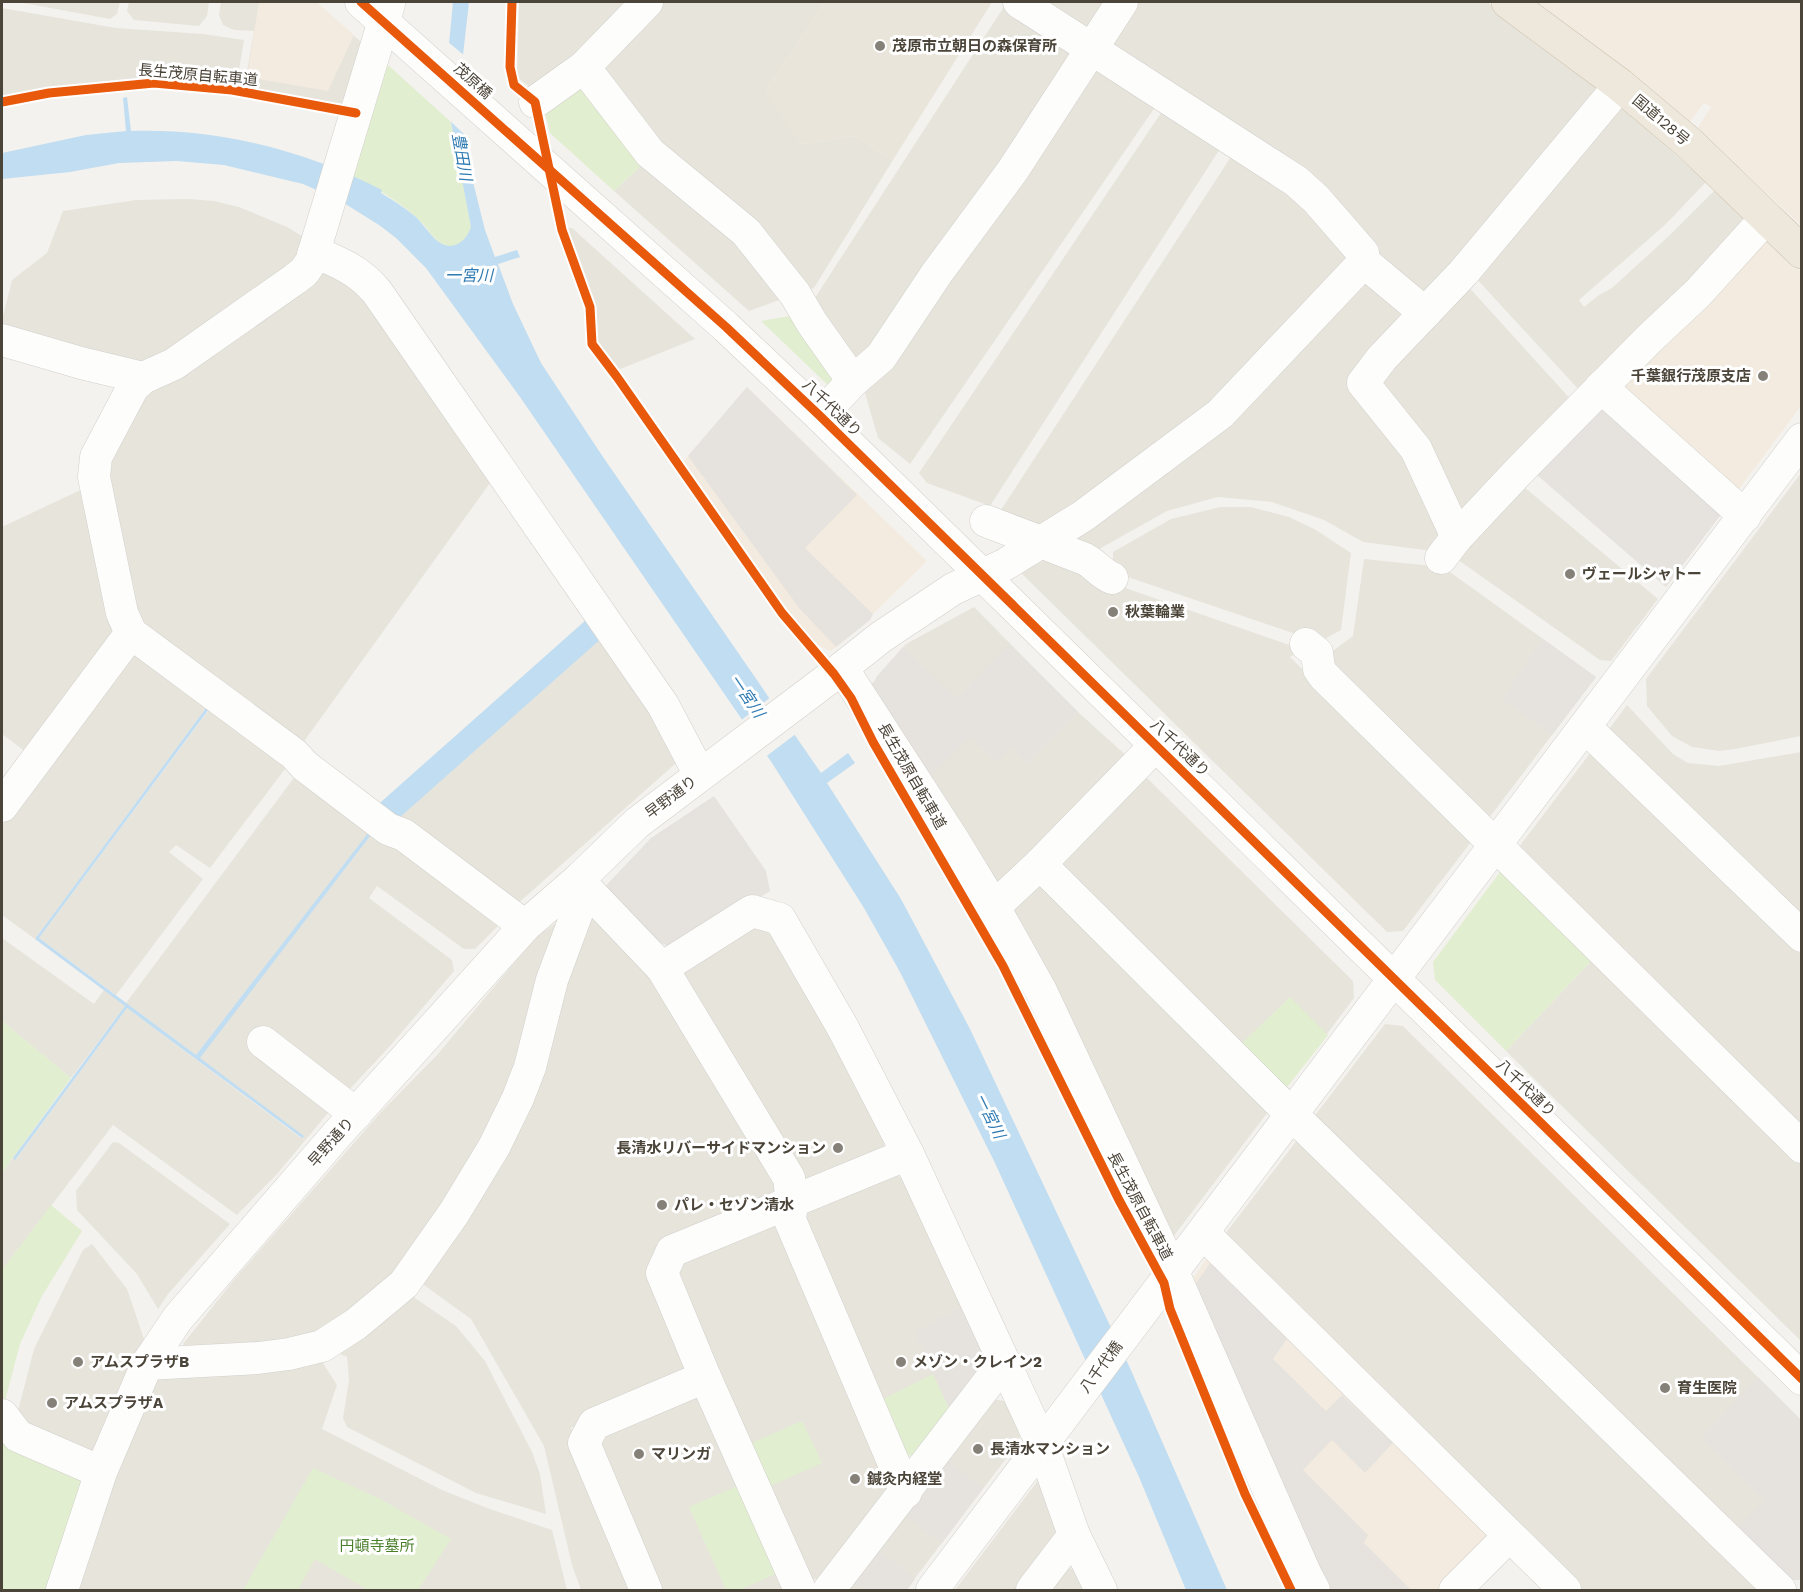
<svg xmlns="http://www.w3.org/2000/svg" width="1803" height="1592" font-family="'Work Sans','Noto Sans JP',sans-serif">
<style>
.residential{fill:#e7e4dc}
.commercial{fill:#f3ebdf}
.industrial{fill:#e6e2de}
.education{fill:#eae5da}
.green{fill:#e1eecf}
.parking{fill:#e6e3df}
.water{fill:#c0ddf1}
.pier{fill:#f4f2ee}
.lines{fill:none;stroke-linecap:round;stroke-linejoin:round}
.canal{stroke:#c0ddf1;stroke-width:24}
.minor-casing{stroke:#d2d0cb;stroke-width:33}
.highway-casing{stroke:#ccbfa9;stroke-width:34}
.minor{stroke:#fdfdfc;stroke-width:32}
.highway{stroke:#ede8db;stroke-width:33}
.cycleway-casing{stroke:#fff;stroke-width:13}
.cycleway{stroke:#e8590c;stroke-width:9}
.poi-dot{fill:#868178;stroke:#fff;stroke-width:2}
.labels{text-anchor:middle;dominant-baseline:central;stroke-width:6;stroke-linejoin:round;paint-order:stroke}
.poi-label{font-size:15px;font-weight:bold;fill:#4b4439;stroke:#fff;text-anchor:start}
.street-label{font-size:15px;fill:#4b4439;stroke:#fff}
.park-label{font-size:15px;fill:#4a7f2a;stroke:#fff}
.water-label{font-size:16px;font-style:italic;fill:#2e7ab2;stroke:#fff}
</style>
<rect width="100%" height="100%" fill="#f4f2ee"/>
<g class="residential">
<polygon points="18,2 120,2 117,14 110,19"/>
<polygon points="129,2 209,2 207,16 199,26 134,20 127,11"/>
<polygon points="221,2 316,2 369,49 350,107 228,85 151,78 41,91 2,98 2,8 116,28 203,34 244,40 238,76 246,77 254,31 234,30 223,25 219,15"/>
<polygon points="519,2 640,2 537,93 517,77"/>
<polygon points="657,2 825,2 766,90 802,144 855,136 893,160 814,288 804,291 657,149 594,64"/>
<polygon points="1007,2 1084,49 855,367 809,307"/>
<polygon points="1027,2 1114,2 1088,41"/>
<polygon points="1127,2 1487,2 1603,88 1426,301 1368,252 1099,45"/>
<polygon points="1096,55 1160,100 910,464 878,438 863,386"/>
<polygon points="1617,102 1706,182 1666,224 1579,300 1584,307 1599,295 1612,288 1670,235 1715,190 1751,223 1581,392 1473,275"/>
<polygon points="1167,104 1225,141 990,506 927,483 919,473"/>
<polygon points="1238,146 1356,254 1217,408 1038,534 997,516"/>
<polygon points="647,160 742,236 790,296 749,311 614,191"/>
<polygon points="188,199 214,201 239,207 287,227 309,240 299,262 149,368 2,335 2,320 12,280 47,253 63,211 136,200"/>
<polygon points="568,228 572,228 695,339 618,370 613,368 596,342 595,306 571,244"/>
<polygon points="331,270 363,288 495,476 300,747 136,622 101,459 139,391 314,276"/>
<polygon points="1361,275 1414,316 1354,381 1411,451 1450,535 1432,551 1363,542 1324,520 1272,502 1218,497 1167,511 1092,553 1065,540"/>
<polygon points="1465,283 1575,404 1458,528 1371,383"/>
<polygon points="1801,473 1801,736 1735,749 1719,751 1692,747 1672,736 1647,706 1646,679"/>
<polygon points="1518,482 1658,599 1611,661 1600,660 1451,555"/>
<polygon points="89,486 119,626 26,752 2,734 2,527"/>
<polygon points="1220,507 1251,507 1289,517 1316,530 1351,553 1341,630 1319,642 1113,572 1113,552 1171,519"/>
<polygon points="1364,559 1443,567 1596,677 1486,822 1326,656 1353,636"/>
<polygon points="1045,560 1301,649 1290,657 1474,838 1403,931 1387,932 1020,572"/>
<polygon points="974,607 1078,712 1129,758 1005,883 986,880 876,677 906,644"/>
<polygon points="599,625 684,756 515,906 382,818"/>
<polygon points="133,647 209,704 35,939 2,915 2,815"/>
<polygon points="214,703 288,765 210,868 176,845 169,852 203,879 116,995 39,938"/>
<polygon points="1627,705 1673,754 1688,763 1719,766 1801,752 1801,923 1606,733"/>
<polygon points="1594,748 1801,951 1801,1134 1515,852"/>
<polygon points="1141,772 1353,981 1354,998 1284,1091 1060,871 1060,851"/>
<polygon points="296,775 503,921 475,949 464,949 377,886 369,898 452,960 454,971 390,1046 333,1107 277,1174 237,1215 113,1125 2,1270 2,1168 4,1170 13,1158 16,1159 127,1008 301,1138 303,1136 199,1058 374,831 372,829 196,1055 126,1003"/>
<polygon points="1029,884 1048,885 1271,1108 1170,1241 1011,918 1013,899"/>
<polygon points="591,907 655,978 781,1182 774,1202 664,1244 691,1364 684,1379 571,1428 638,1590 581,1590 572,1565 544,1446 471,1319 417,1280"/>
<polygon points="557,922 493,1138 400,1278 322,1337 198,1354 183,1344 233,1281 381,1112 438,1054 534,939"/>
<polygon points="754,923 770,926 887,1139 879,1157 813,1184 793,1173 679,982 684,965"/>
<polygon points="2,938 94,1004 104,990 125,1006 71,1078 2,1021"/>
<polygon points="1594,958 1801,1161 1801,1341 1506,1051"/>
<polygon points="1385,1024 1403,1026 1801,1420 1801,1578 1799,1580 1782,1580 1313,1118"/>
<polygon points="1301,1135 1767,1590 1580,1590 1222,1238"/>
<polygon points="113,1142 119,1143 230,1224 168,1294 158,1309 137,1274 77,1210 76,1191"/>
<polygon points="890,1171 910,1183 990,1351 899,1455 799,1222 808,1206"/>
<polygon points="768,1223 787,1233 893,1480 827,1581 805,1578 671,1270 679,1259"/>
<polygon points="92,1244 127,1289 144,1339 93,1460 16,1419 34,1349 83,1250"/>
<polygon points="406,1292 456,1326 485,1361 532,1452 540,1474 546,1514 476,1493 347,1427 343,1418 349,1380 347,1357 336,1352"/>
<polygon points="317,1354 337,1385 322,1429 442,1490 487,1508 552,1530 567,1590 73,1590 146,1389 161,1378"/>
<polygon points="690,1392 708,1401 790,1590 655,1590 594,1448 602,1429"/>
<polygon points="987,1398 1009,1402 1021,1431 1018,1443 906,1590 843,1590"/>
<polygon points="1039,1479 1063,1528 1023,1590 955,1590"/>
<polygon points="1058,1568 1080,1569 1091,1590 1041,1590"/>
</g>
<g class="commercial">
<polygon points="259,2 316,2 354,35 328,91 247,77"/>
<polygon points="1537,2 1801,2 1801,225 1697,129 1711,107 1704,103 1689,123 1607,55"/>
<polygon points="1761,233 1801,272 1801,406 1666,587 1599,398"/>
<polygon points="747,387 927,561 873,614 870,620 831,651 819,646 791,615 682,463"/>
<polygon points="1210,1254 1487,1528 1487,1545 1443,1590 1322,1590 1188,1285"/>
</g>
<polygon class="industrial" points="714,796 766,871 770,891 676,950 635,930 599,893 651,838"/>
<polygon class="education" points="825,2 992,2 893,160 855,136 802,144 766,90"/>
<g class="green">
<path d="M 389,66 L 451,122 L 471,227 C 467,237 461,248 448,246 C 437,244 431,233 424,225 C 406,205 371,184 347,174 L 377,70 Z"/>
<polygon points="578,79 647,160 614,191 550,133 543,105"/>
<polygon points="790,316 840,378 831,388 761,321"/>
<polygon points="1503,868 1594,958 1506,1051 1435,980 1433,962"/>
<polygon points="1290,997 1328,1035 1284,1091 1238,1047"/>
<polygon points="2,1021 71,1078 4,1170 2,1168"/>
<polygon points="51,1205 82,1231 42,1296 20,1344 3,1408 2,1270"/>
<polygon points="933,1374 952,1415 922,1456 899,1455 877,1402"/>
<polygon points="802,1421 822,1463 766,1488 747,1445"/>
<polygon points="2,1429 90,1473 49,1590 2,1590"/>
<polygon points="313,1468 380,1499 451,1539 418,1590 368,1590 315,1559 298,1590 243,1590"/>
<polygon points="742,1484 780,1572 740,1590 726,1590 689,1507"/>
</g>
<g class="parking">
<polygon points="747,387 857,495 805,548 873,614 870,620 836,647 799,608 688,456"/>
<polygon points="1599,398 1726,508 1666,587 1529,468"/>
<polygon points="1543,639 1596,677 1552,735 1502,699"/>
<polygon points="1009,644 1078,712 1027,763 1011,747 997,762 971,737 984,723 957,697"/>
<polygon points="903,647 983,723 926,781 868,688"/>
<polygon points="1210,1263 1287,1339 1273,1359 1326,1411 1342,1395 1393,1443 1365,1473 1332,1440 1303,1470 1368,1535 1364,1543 1411,1590 1327,1590 1194,1286"/>
<polygon points="967,1304 990,1365 952,1415 915,1332"/>
<polygon points="1758,1377 1801,1420 1802,1578 1799,1580 1782,1580 1733,1533 1764,1501 1701,1439"/>
<polygon points="944,1458 983,1488 942,1543 902,1513"/>
<polygon points="874,1547 915,1579 907,1590 863,1590 850,1581"/>
</g>
<g class="water">
<path d="M 453,2 L 469,2 L 463,55 L 461,116 L 469,166 L 485,230 L 495,257 L 517,250 L 520,257 L 498,264 L 513,304 L 541,363 L 601,454 L 821,773 L 848,753 L 855,763 L 827,783 L 901,899 L 970,1029 L 1130,1368 L 1227,1590 L 1186,1590 L 1139,1477 L 995,1163 L 900,972 L 864,908 L 772,763 L 520,397 L 426,268 L 396,238 L 379,225 L 339,200 L 303,184 L 224,165 L 177,161 L 119,163 L 70,172 L 2,179 L 2,153 L 86,135 L 126,131 L 123,98 L 127,97 L 131,131 C 217,128 305,150 382,190 L 381,193 C 393,200 405,208 416,217 C 423,224 428,232 435,239 C 450,253 465,244 471,227 L 451,122 L 449,44 Z"/>
<polygon points="209,704 212,705 39,938 196,1055 372,828 374,831 200,1058 304,1136 302,1138 127,1008 15,1160 13,1158 125,1006 35,939"/>
</g>
<g class="pier">
<polygon points="447,41 466,57 464,116 467,137 448,119"/>
<polygon points="772,696 797,733 764,758 739,722"/>
</g>
<g class="lines">
<polyline class="canal" points="390,810 595,628"/>
<defs>
<g id="minor">
<polyline points="361,2 726,327 820,416 1802,1379"/>
<polyline points="1019,2 1296,181 1316,199 1363,253 1364,262 1425,313"/>
<polyline points="389,4 311,262 304,272 295,279 174,364 143,378 133,387 96,457 94,477 122,613 131,633 294,754 305,766 388,829 404,835 525,926"/>
<polyline points="584,67 650,153 746,232 795,294 812,323 853,381"/>
<polyline points="535,102 584,67 647,2"/>
<path d="M 314,252 C 339,262 360,271 377,292 L 663,705 L 700,775"/>
<polyline points="2,340 81,363 143,378"/>
<polyline points="1601,387 1745,516"/>
<polyline points="820,416 853,381 881,357 937,273 1013,170 1122,2"/>
<path d="M 986,521 C 1019,534 1052,546 1085,559 C 1095,564 1101,574 1112,578"/>
<polyline points="1457,537 1416,449 1363,383 1382,358 1464,272 1620,85"/>
<polyline points="1441,558 1457,537 1519,471 1649,339 1698,293 1766,218"/>
<polyline points="1306,644 1317,653 1319,669 1324,676 1802,1147"/>
<polyline points="842,668 954,841 994,907 1041,991 1173,1272 1305,1573 1314,1590"/>
<polyline points="1585,727 1802,936"/>
<polyline points="2,806 131,633"/>
<polyline points="1040,864 1279,1102 1780,1590"/>
<polyline points="578,880 662,968 789,1178 792,1202 790,1220 906,1492"/>
<polyline points="994,907 1040,864 1156,745"/>
<polyline points="662,968 752,911 780,919 843,1028 908,1154 1042,1444 1074,1535 1101,1590"/>
<polyline points="263,1042 356,1114"/>
<polyline points="1203,1233 1565,1590"/>
<polyline points="147,1364 258,1358 289,1354 322,1346 356,1324 404,1284 454,1213 494,1147 518,1098 530,1067 552,980 578,910 578,880"/>
<polyline points="2,1415 18,1436 101,1472"/>
<polyline points="62,1590 101,1472 147,1364 178,1318 339,1132 525,926 578,880 637,823 828,679 881,637 953,589 1004,565 1083,516 1220,414 1364,262"/>
<polyline points="646,1590 584,1443 594,1424 705,1377"/>
<polyline points="800,1590 705,1377 662,1273 672,1251 908,1154"/>
<polyline points="829,1590 1004,1362"/>
<polyline points="932,1590 1802,439"/>
<polyline points="1032,1590 1074,1535"/>
<polyline points="1455,1590 1509,1536"/>
</g>
<polyline id="highway" points="1508,2 1620,85 1689,143 1802,252"/>
</defs>
<use href="#minor" class="minor-casing"/>
<use href="#highway" class="highway-casing"/>
<use href="#minor" class="minor"/>
<use href="#highway" class="highway"/>
<defs>
<g id="cycleway">
<polyline points="361,2 726,327 820,416 1802,1379"/>
<polyline points="512,2 510,67 514,85 535,102 562,230 590,307 592,344 617,377 782,613 834,674 851,698 873,742 1003,966 1119,1200 1164,1283 1170,1309 1245,1494 1291,1590"/>
<polyline points="2,102 49,93 154,83 232,90 356,113"/>
</g>
</defs>
<use href="#cycleway" class="cycleway-casing"/>
<use href="#cycleway" class="cycleway"/>
</g>
<g class="poi-dot">
<circle cx="880" cy="46" r="6"/>
<circle cx="1763" cy="376" r="6"/>
<circle cx="1570" cy="574" r="6"/>
<circle cx="1113" cy="612" r="6"/>
<circle cx="838" cy="1148" r="6"/>
<circle cx="662" cy="1205" r="6"/>
<circle cx="78" cy="1362" r="6"/>
<circle cx="901" cy="1362" r="6"/>
<circle cx="1665" cy="1388" r="6"/>
<circle cx="52" cy="1403" r="6"/>
<circle cx="978" cy="1449" r="6"/>
<circle cx="639" cy="1454" r="6"/>
<circle cx="855" cy="1479" r="6"/>
</g>
<g class="labels">
<g class="poi-label">
<text x="892" y="46">茂原市立朝日の森保育所</text>
<text x="1751" y="376" text-anchor="end">千葉銀行茂原支店</text>
<text x="1582" y="574">ヴェールシャトー</text>
<text x="1125" y="612">秋葉輪業</text>
<text x="826" y="1148" text-anchor="end">長清水リバーサイドマンション</text>
<text x="674" y="1205">パレ・セゾン清水</text>
<text x="90" y="1362">アムスプラザB</text>
<text x="913" y="1362">メゾン・クレイン2</text>
<text x="1677" y="1388">育生医院</text>
<text x="64" y="1403">アムスプラザA</text>
<text x="990" y="1449">長清水マンション</text>
<text x="651" y="1454">マリンガ</text>
<text x="867" y="1479">鍼灸内経堂</text>
</g>
<g class="street-label">
<text transform="translate(198 75) rotate(5)">長生茂原自転車道</text>
<text transform="translate(473 81) rotate(42)">茂原橋</text>
<text transform="translate(1661 120) rotate(40)">国道128号</text>
<text transform="translate(832 408) rotate(44)">八千代通り</text>
<text transform="translate(1180 748) rotate(44)">八千代通り</text>
<text transform="translate(912 776) rotate(60)">長生茂原自転車道</text>
<text transform="translate(671 797) rotate(-37)">早野通り</text>
<text transform="translate(1526 1088) rotate(44)">八千代通り</text>
<text transform="translate(331 1142) rotate(-48)">早野通り</text>
<text transform="translate(1140 1206) rotate(62)">長生茂原自転車道</text>
<text transform="translate(1101 1367) rotate(-53)">八千代橋</text>
</g>
<g class="park-label">
<text x="377" y="1546">円頓寺墓所</text>
</g>
<g class="water-label">
<text transform="translate(462 157) rotate(80)">豊田川</text>
<text x="469" y="275">一宮川</text>
<text transform="translate(747 696) rotate(56)">一宮川</text>
<text transform="translate(990 1116) rotate(64)">一宮川</text>
</g>
</g>
<rect width="1803" height="1592" fill="none" stroke="#4b4439" stroke-width="6"/>
</svg>
